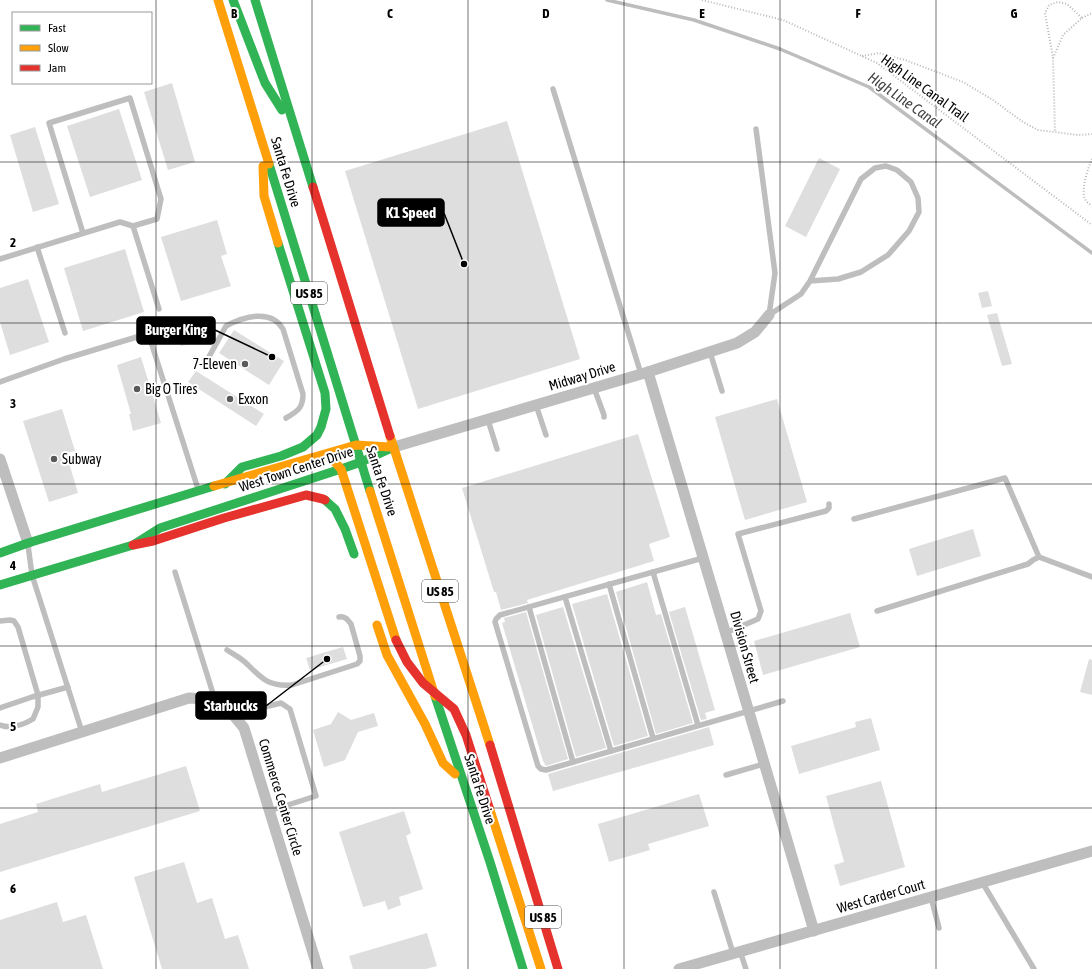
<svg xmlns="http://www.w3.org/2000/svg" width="1092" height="969" font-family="'Asap Condensed',sans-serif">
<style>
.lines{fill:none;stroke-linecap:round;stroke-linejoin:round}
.stream{stroke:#bdbdbd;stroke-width:3.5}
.building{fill:#dedede}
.path{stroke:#b9b9b9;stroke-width:2;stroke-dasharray:1 2;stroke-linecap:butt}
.lane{stroke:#bebebe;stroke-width:5.5}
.street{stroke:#bebebe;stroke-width:11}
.fast{stroke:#30b455;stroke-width:9}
.slow{stroke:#ff9f0a;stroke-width:9}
.jam{stroke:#e5322d;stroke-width:9}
.grid{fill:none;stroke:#000;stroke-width:1;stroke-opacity:0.55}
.poi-dot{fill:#595959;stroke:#fff;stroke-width:1.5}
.labels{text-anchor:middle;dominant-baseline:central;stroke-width:4;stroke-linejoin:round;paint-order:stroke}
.shield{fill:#fff;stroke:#4c4c4c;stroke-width:1}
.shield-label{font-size:13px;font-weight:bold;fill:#000}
.street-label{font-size:14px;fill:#000;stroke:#fff}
.poi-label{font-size:14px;fill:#000;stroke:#fff;text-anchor:start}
.water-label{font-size:15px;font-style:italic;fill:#424242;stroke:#fff}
.grid-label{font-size:13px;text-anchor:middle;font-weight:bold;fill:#000;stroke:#fff;stroke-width:4;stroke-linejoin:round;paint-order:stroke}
.leader{fill:none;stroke:#000;stroke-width:1.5}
.callout-dot{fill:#000;stroke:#fff;stroke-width:1.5}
.callout{fill:#000;stroke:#000;stroke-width:1.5}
.callout-label{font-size:15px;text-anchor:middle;font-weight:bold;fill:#fff}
</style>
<rect width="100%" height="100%" fill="#fff"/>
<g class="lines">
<polyline class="stream" points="607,0 694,20 780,49 869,87 1092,253"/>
</g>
<g class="building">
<polygon points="172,83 195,162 168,170 144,92"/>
<polygon points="119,109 142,180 90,197 67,126"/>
<polygon points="507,121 580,359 418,409 345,171"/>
<polygon points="35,127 59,204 33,212 10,135"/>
<polygon points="819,158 840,169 806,237 785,226"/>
<polygon points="217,220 227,254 221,256 231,286 181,301 161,237"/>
<polygon points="125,249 144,312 83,331 64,268"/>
<polygon points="28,279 49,342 10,355 0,322 0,288"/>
<polygon points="988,291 992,306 982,308 978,293"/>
<polygon points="997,313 1012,364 1002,366 987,315"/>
<polygon points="201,328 205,340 181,346 177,334"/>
<polygon points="234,330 284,361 269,385 219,353"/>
<polygon points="141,357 161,423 133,431 129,414 131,414 117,365"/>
<polygon points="196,371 264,414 256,426 188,382"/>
<polygon points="777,399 807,502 745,520 715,417"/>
<polygon points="62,409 75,451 66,453 78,493 49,502 23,421"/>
<polygon points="638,434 670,537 649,544 654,561 527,600 528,603 501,610 496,592 494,592 462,488"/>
<polygon points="973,529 981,556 917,576 909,549"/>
<polygon points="647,582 656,615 661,614 693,723 656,734 616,592"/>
<polygon points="607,594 648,736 614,746 572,604"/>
<polygon points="563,607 606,748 576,757 536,615"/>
<polygon points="685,607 715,710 705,713 707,719 701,720 669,612"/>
<polygon points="526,612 568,759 546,766 543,761 502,623 505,622 504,618"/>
<polygon points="850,613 860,647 763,675 754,641"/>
<polygon points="343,647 347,659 310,670 306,658"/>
<polygon points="1089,659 1092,660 1092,695 1080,692"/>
<polygon points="338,712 351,720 374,713 378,726 358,732 345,760 324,767 313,730 331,724"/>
<polygon points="871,718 880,750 799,774 791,746 856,727 855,722"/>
<polygon points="709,727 714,745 553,791 548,774"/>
<polygon points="186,766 200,811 0,872 0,824 38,812 36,804 100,784 102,792"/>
<polygon points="881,781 905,867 840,886 834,865 844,862 826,796"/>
<polygon points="699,794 709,826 648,844 650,850 609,862 598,824"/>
<polygon points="404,811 411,833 406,836 423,889 399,897 401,905 388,910 385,901 363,907 339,832"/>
<polygon points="184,862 197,903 212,898 225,939 238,935 249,969 162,969 134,877"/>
<polygon points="57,902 63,922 86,915 103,969 0,969 0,920"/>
<polygon points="427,933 437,966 426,969 353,969 349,956"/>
</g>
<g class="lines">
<g class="path">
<polyline points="702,0 783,20 877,63 1092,225"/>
<polyline points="1082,18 1092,13"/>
<polyline points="862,56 879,53 905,60 963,82 993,100 1023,122 1038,130 1078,135 1092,134"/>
<polyline points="1053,58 1063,35 1082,18 1067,4 1058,2 1049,5 1045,13 1053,58 1055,132"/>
<path d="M 1092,159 C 1088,168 1082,187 1084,196 C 1085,201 1089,204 1092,206"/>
</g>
<g class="lane">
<polyline points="553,89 641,374"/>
<polyline points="756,129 775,273 769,315"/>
<polyline points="133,226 159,309"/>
<polyline points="37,247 65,333"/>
<polyline points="0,259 120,222 133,226 157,219 161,199 130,98 49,123 83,233"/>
<polyline points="769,315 801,294 810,281 861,179 875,168 886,166 897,170 911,182 918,198 919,212 909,231 888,255 861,272 838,279 810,281"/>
<polyline points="710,352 722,391"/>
<path d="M 205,364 L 226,326 C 243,317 271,308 283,329 L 303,394 C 303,408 298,411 286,418"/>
<polyline points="0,382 64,359 140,336 151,342 198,489"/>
<polyline points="594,388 604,415 604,417"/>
<polyline points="536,405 546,435"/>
<polyline points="488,420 497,449"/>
<polyline points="854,519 1005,478 1039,557 1033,560 1028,564 877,611"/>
<polyline points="28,545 32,575 82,732"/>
<polyline points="1039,557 1092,577"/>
<polyline points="703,558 500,615 496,619 495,622 538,766 541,769 546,770 783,701"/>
<polyline points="175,572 215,700"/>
<polyline points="653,572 698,725"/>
<polyline points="609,584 653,738"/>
<polyline points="565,597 611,751"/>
<polyline points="529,607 573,762"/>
<path d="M 0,621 L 10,620 L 14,621 L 18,627 L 38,695 L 38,707 L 33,719 C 23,725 11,729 0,725"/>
<polyline points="725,633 758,619 761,611 738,534 826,511 829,508 829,504"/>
<path d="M 227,650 C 233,654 240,657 246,663 C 261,678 269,687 292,685 L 357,664 L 360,661 L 360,656 L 351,624 C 347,619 345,616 339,617"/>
<polyline points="0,708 32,697 68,687"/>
<polyline points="233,715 281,703 290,709 316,796 269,811"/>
<polyline points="726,775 764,764"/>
<polyline points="982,882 1034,969"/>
<polyline points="714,892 733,953"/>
<polyline points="931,897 939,928"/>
<polyline points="740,951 746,969"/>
</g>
<g class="street">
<polyline points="648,372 814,931"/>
<polyline points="394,447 648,372 737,343 755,332 769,315"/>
<polyline points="0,459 28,543"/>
<polyline points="0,758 189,698 221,700 244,728 318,969"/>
<polyline points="679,969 1092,851"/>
</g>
<g class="fast">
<polyline points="233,0 265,83 282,110"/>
<polyline points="255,0 313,187"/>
<polyline points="269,164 370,491"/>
<polyline points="225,484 242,467 281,456 303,447 317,435 321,427 326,409 325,393 278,243"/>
<polyline points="325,500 335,509 345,529 354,554"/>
<polyline points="0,553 28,543 214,486"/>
<polyline points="0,585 133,545 160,528 341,469 361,462 394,447"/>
<polyline points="435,696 490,862 523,969"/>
</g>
<g class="slow">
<polyline points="218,0 269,164"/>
<polyline points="263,166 264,196 278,243"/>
<polyline points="390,436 490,745"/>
<polyline points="326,455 334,461 341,469 396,640"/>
<polyline points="214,486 356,445 390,447"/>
<polyline points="370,491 435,696"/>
<polyline points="377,625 387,655 425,724 443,763 455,774"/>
<polyline points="489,807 541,969"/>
</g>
<g class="jam">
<polyline points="313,187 390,436"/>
<polyline points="133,545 153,541 224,518 306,495 323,499 325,500"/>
<polyline points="396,640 407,662 423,683 454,709 466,735 489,807"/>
<polyline points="490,745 558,969"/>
</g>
</g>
<path class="grid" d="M 156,0 L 156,969M 312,0 L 312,969M 468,0 L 468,969M 624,0 L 624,969M 780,0 L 780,969M 936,0 L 936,969M 0,162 L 1092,162M 0,323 L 1092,323M 0,484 L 1092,484M 0,646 L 1092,646M 0,808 L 1092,808"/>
<g class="poi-dot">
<circle cx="245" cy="364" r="4"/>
<circle cx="137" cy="389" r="4"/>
<circle cx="230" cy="399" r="4"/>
<circle cx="54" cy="459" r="4"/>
</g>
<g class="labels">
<g class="shield">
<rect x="291" y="282" width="36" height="22" rx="3"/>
<rect x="422" y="580" width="36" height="22" rx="3"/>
<rect x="525" y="906" width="36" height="22" rx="3"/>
</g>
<g class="shield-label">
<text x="309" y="293">US 85</text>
<text x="440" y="591">US 85</text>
<text x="543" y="917">US 85</text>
</g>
<g class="street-label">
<text transform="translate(925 88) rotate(36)">High Line Canal Trail</text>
<text transform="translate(286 172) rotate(73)">Santa Fe Drive</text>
<text transform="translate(582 376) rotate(-17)">Midway Drive</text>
<text transform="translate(296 469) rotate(-18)">West Town Center Drive</text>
<text transform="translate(382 481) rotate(72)">Santa Fe Drive</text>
<text transform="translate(745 647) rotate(74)">Division Street</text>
<text transform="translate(480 789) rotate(72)">Santa Fe Drive</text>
<text transform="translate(281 797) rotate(73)">Commerce Center Circle</text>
<text transform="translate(881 896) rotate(-16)">West Carder Court</text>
</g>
<g class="poi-label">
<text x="237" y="364" text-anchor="end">7-Eleven</text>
<text x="145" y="389">Big O Tires</text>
<text x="238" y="399">Exxon</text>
<text x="62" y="459">Subway</text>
</g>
<g class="water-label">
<text transform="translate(905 100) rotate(35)">High Line Canal</text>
</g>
</g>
<g class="grid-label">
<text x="234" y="18">B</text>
<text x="390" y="18">C</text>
<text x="546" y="18">D</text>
<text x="702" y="18">E</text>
<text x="858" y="18">F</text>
<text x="1014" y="18">G</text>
<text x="13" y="247">2</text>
<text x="13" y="408">3</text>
<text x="13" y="570">4</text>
<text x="13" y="731">5</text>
<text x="13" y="893">6</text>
</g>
<path class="leader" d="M464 264L444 213M272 357L215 330M327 659L266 706"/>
<g class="callout-dot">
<circle cx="464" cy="264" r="4"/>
<circle cx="272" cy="357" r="4"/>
<circle cx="327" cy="659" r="4"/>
</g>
<g class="callout">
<rect x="378" y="199" width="66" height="27" rx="4"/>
<rect x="137" y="317" width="78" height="27" rx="4"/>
<rect x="196" y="692" width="70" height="27" rx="4"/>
</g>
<g class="callout-label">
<text x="411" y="218">K1 Speed</text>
<text x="176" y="335">Burger King</text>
<text x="231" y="711">Starbucks</text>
</g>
<rect x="12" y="12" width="140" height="72" fill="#ffffff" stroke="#999999"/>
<rect x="20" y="25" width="20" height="6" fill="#30b455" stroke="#999999"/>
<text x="48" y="32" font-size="12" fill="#000000">Fast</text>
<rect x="20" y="45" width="20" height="6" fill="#ff9f0a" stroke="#999999"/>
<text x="48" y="52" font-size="12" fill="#000000">Slow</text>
<rect x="20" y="65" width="20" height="6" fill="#e5322d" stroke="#999999"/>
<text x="48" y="72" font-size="12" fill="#000000">Jam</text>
</svg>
